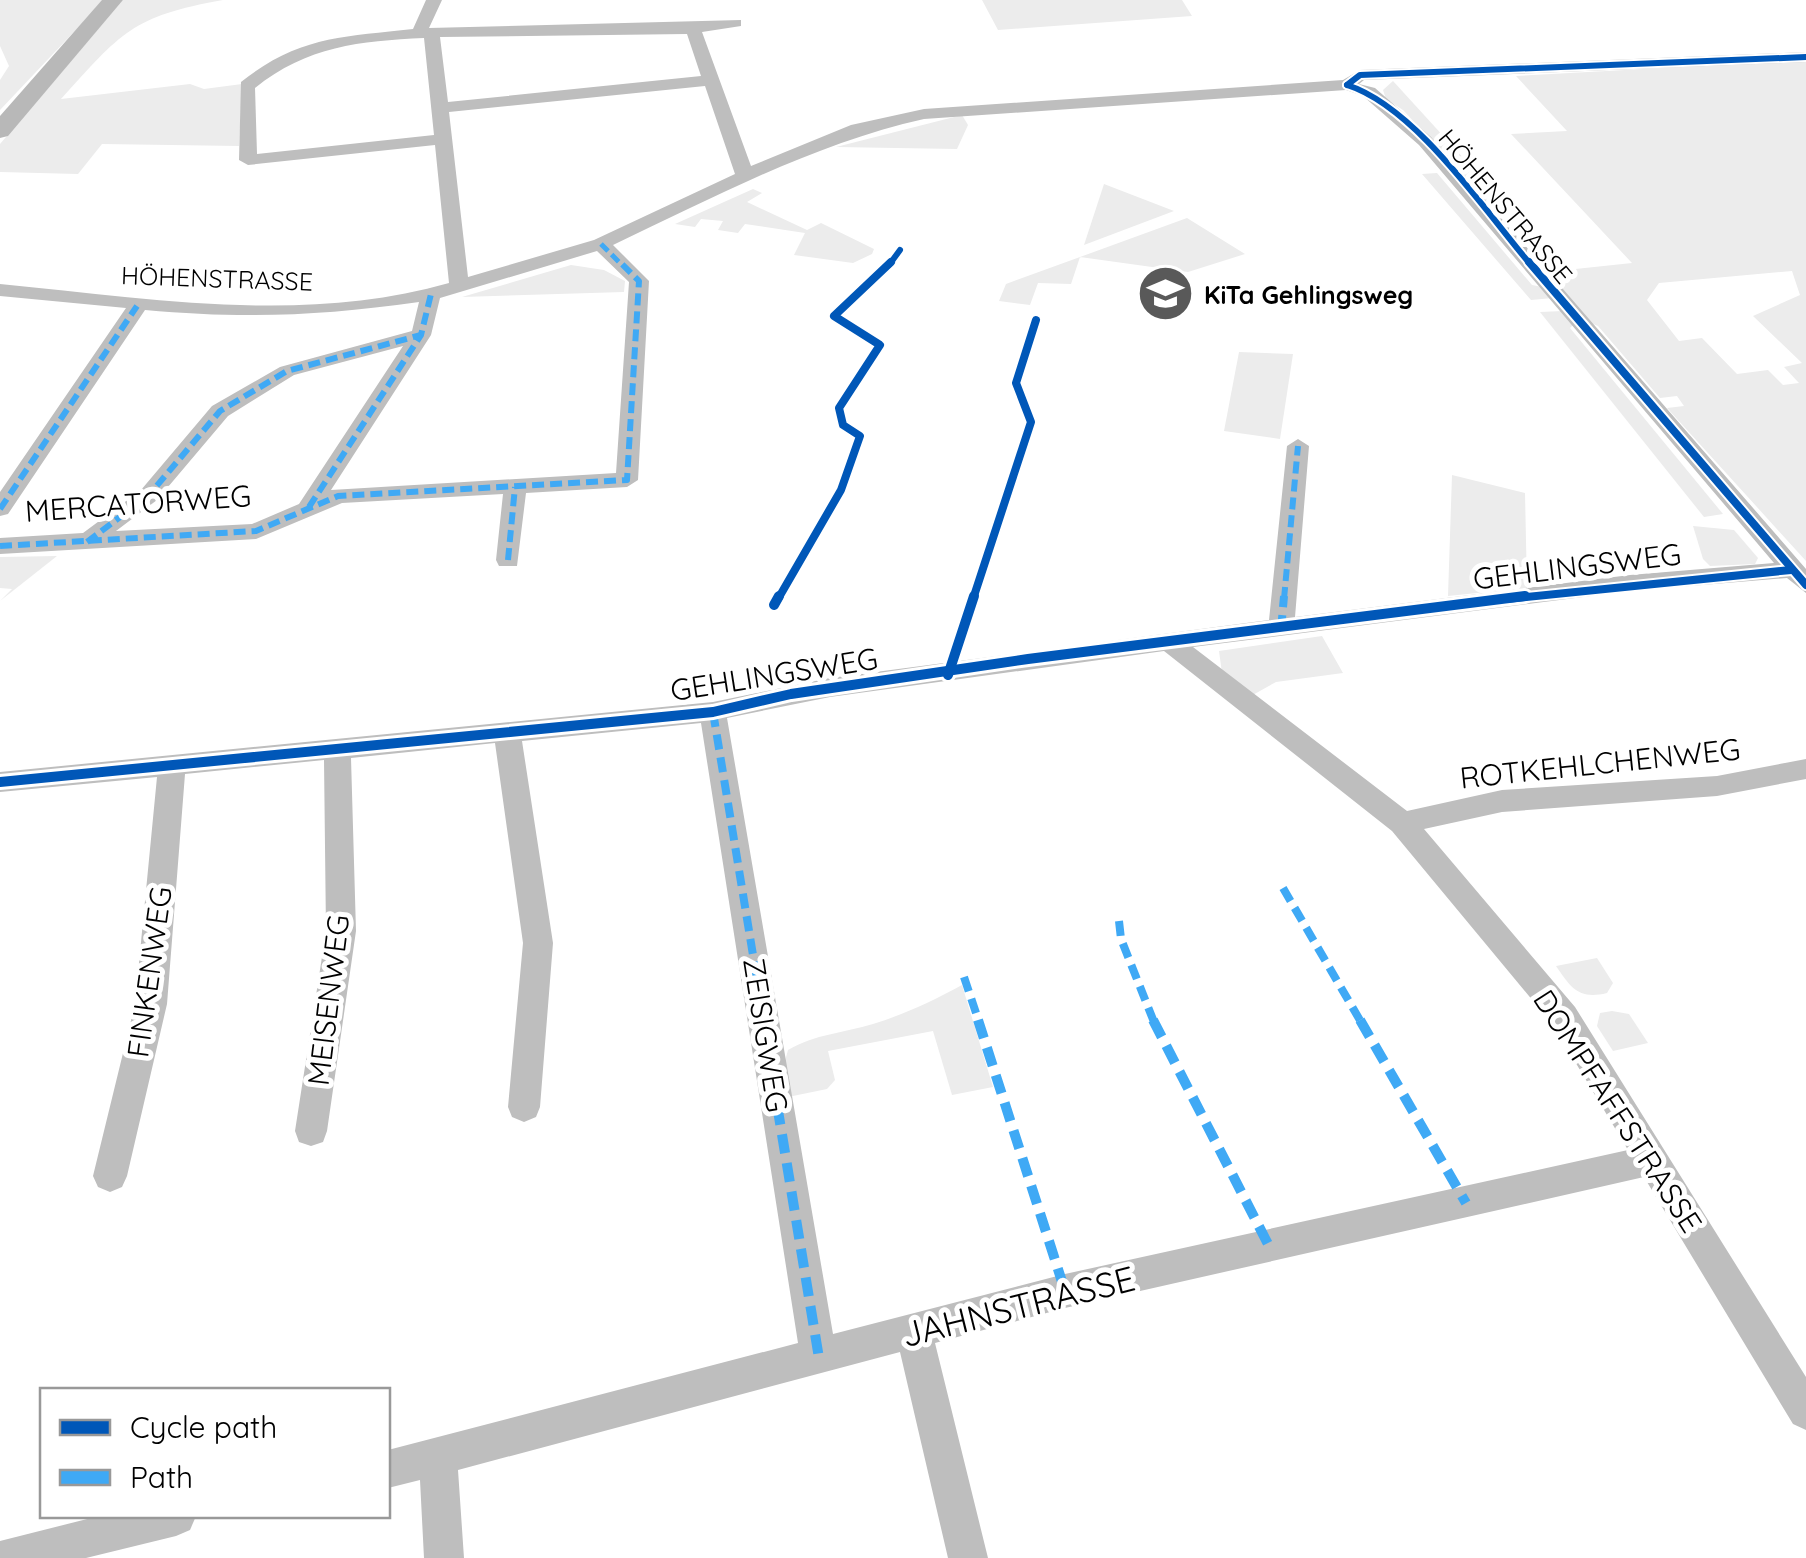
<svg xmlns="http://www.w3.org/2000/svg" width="1806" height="1558" font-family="Quicksand,sans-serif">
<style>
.green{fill:#ececec;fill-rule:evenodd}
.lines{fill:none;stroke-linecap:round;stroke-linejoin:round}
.street{fill:#bebebe;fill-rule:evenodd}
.secondary{fill:#b8b8b8;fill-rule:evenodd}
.quiet-far3{stroke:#3fa9f5;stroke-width:5;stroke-dasharray:10 5;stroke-linecap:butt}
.quiet-far2{stroke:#3fa9f5;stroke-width:6;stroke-dasharray:12 6;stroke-linecap:butt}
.quiet-far1{stroke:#3fa9f5;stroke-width:8;stroke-dasharray:15 8;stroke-linecap:butt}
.quiet{stroke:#3fa9f5;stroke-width:10;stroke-dasharray:19 10;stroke-linecap:butt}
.cycleway-far2-casing{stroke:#fff;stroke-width:10}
.cycleway-far1-casing{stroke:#fff;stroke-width:12}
.cycleway-casing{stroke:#fff;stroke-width:16}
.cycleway-far2{stroke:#0057b8;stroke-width:6}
.cycleway-far1{stroke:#0057b8;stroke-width:8}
.cycleway{stroke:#0057b8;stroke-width:10}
.labels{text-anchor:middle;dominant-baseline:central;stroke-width:10;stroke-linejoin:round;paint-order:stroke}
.far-street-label{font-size:25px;fill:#000;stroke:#fff}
.far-poi-label{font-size:25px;font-weight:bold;fill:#000;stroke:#fff;text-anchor:start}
.street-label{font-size:30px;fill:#000;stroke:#fff}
.near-street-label{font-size:35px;fill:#000;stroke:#fff}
</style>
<rect width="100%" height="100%" fill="#fff"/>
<g class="green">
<polygon points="0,0 104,0 0,110 0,80 9,66 0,46"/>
<path d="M 123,0 L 223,0 C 132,16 121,33 61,99 L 190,84 L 204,89 L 242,84 L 239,146 L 102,144 L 78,174 L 0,172 L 0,144 Z"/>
<polygon points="982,0 1182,0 1192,16 998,30"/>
<path d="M 1806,60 L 1806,561 L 1667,408 L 1684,406 L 1677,396 L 1660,398 L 1598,326 L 1586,321 L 1554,283 L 1554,275 L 1502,218 L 1517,216 L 1566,270 L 1632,263 L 1511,134 L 1567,131 L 1516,76 ZM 1792,271 L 1800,295 L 1753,316 L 1802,363 L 1784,367 L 1799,383 L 1783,385 L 1768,370 L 1737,374 L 1702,338 L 1679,341 L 1647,300 L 1659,283 Z"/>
<polygon points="1393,81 1508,207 1494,208 1403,110 1386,99 1383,90"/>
<polygon points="962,115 968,125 957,149 836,147"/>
<polygon points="1437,173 1532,285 1542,287 1553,298 1531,300 1422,174"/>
<polygon points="1104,184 1174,211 1084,245"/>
<polygon points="753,189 762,193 747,202 807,230 821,223 874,249 872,254 853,263 794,255 805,233 745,224 738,233 718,230 723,221 701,219 695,227 675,224"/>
<polygon points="1187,218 1245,254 1188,272 1080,257 1071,284 1038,283 1030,305 999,301 1006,284"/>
<polygon points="571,265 604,270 625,281 624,292 462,297"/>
<polygon points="1563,311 1574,324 1570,328 1723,514 1704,517 1540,312"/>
<polygon points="1239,352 1293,354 1280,439 1224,431"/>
<polygon points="1452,475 1525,493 1527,588 1448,596"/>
<polygon points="1693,526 1734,530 1758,558 1755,564 1710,566 1703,559"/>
<polygon points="57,556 0,601 12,589 0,588 0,557"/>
<polygon points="1322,636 1343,673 1276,682 1251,696 1222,673 1219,651"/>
<path d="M 1597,958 L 1613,983 L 1607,993 C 1579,1000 1571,988 1556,966 Z"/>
<path d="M 962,985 L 993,1087 L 952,1095 L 933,1031 L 828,1051 L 835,1080 L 827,1089 L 788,1097 L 783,1068 L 788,1050 C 815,1034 844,1033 873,1024 C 905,1014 933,1001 962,985 Z"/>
<polygon points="1612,1011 1629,1014 1648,1043 1613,1051 1597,1026 1600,1013"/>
</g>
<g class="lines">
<g class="street">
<path d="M 426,0 L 442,0 L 429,28 L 741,20 L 741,26 L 702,32 L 751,166 L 851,125 L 924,109 L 1343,80 L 1360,70 L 1806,52 L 1806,62 L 1364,80 L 1359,84 L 1375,88 L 1431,137 L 1806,569 L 1806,593 L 1787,578 L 1630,591 L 1193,647 L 1407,811 L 1502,790 L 1717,776 L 1806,759 L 1806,779 L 1717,796 L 1502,812 L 1424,829 L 1575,1007 L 1806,1377 L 1806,1430 L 1793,1424 L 1644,1177 L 1065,1308 L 935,1343 L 988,1558 L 948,1558 L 900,1352 L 458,1470 L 464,1558 L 424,1558 L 420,1480 L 388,1488 L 388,1450 L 798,1343 L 701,723 L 522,741 L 553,943 L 540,1107 L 536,1117 L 524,1122 L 512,1117 L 508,1107 L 523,943 L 495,743 L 351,758 L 356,931 L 327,1131 L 323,1142 L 311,1146 L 299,1142 L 295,1131 L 326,931 L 324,760 L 185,774 L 167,1004 L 127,1176 L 122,1187 L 110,1192 L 98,1187 L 93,1176 L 135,1004 L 157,777 L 0,792 L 0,772 L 713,702 L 830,678 L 1269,620 L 1287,446 L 1298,439 L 1309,446 L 1295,617 L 1630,575 L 1774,563 L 1419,145 L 1363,96 L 1346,90 L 924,119 C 813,144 715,197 613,245 L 649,281 L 638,480 L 627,487 L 526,493 L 517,566 L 499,566 L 496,560 L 503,494 L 342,503 L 256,539 L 0,554 L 0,538 L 83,533 L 141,490 L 212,406 L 280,367 L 412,331 L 419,302 C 320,316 244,319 145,310 L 8,514 L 0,516 L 0,492 L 126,308 L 0,296 L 0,284 C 148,298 303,325 449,283 L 435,145 L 248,165 L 239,160 L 241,82 C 299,36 342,37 413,29 ZM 687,34 L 701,76 L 448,102 L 440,37 ZM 424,38 L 434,135 L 257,154 L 255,88 C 307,46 360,41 424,38 ZM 705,86 L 735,174 L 594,240 L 468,277 L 449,112 ZM 597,251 L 629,282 L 616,473 L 331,490 L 431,335 L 440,298 ZM 403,346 L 299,504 L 252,524 L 116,531 L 157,500 L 228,416 L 294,375 ZM 1164,651 L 1392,831 L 1553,1025 L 1628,1150 L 1065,1274 L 833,1334 L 727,718 L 830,697 Z"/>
<polygon points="99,1516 196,1516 190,1530 176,1536 86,1558 0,1558 0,1541"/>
</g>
<polygon class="secondary" points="102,0 123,0 8,136 0,138 0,116"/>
<polyline class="quiet-far3" points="601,244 622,265"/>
<g class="quiet-far2">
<polyline points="309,507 421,335 431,294"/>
<polyline points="0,509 137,306"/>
<polyline points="87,542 149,495 220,411 287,371 421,335"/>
<polyline points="0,546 256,531 338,496 627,480 639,281 620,262"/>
<polyline points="508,560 515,487"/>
<polyline points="1284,599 1298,446"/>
</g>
<g class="quiet-far1">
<polyline points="1281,630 1284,596"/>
<polyline points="713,712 764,1022"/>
<polyline points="1283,888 1361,1022"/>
<polyline points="1119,921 1121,939 1154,1022"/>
<polyline points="964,977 979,1022"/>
</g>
<g class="quiet">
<polyline points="763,1020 819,1358"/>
<polyline points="978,1020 1065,1291"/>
<polyline points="1153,1020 1269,1246"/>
<polyline points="1360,1020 1466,1203"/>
</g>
<defs>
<g id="cycleway-far2">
<path d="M 1347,85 C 1416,107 1484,210 1531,265"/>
<polyline points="1347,85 1360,75 1806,57"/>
<polyline points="889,265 900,250"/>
</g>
<g id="cycleway-far1">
<polyline points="1529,262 1806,585"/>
<polyline points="778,599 841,490 860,436 843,425 839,408 880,345 834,316 891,262"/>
<polyline points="973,599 1031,422 1016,383 1036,320"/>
<polyline points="1506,599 1791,570"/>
</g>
<g id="cycleway">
<polyline points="774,605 779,596"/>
<polyline points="948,675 974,596"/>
<polyline points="0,782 713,712 791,694 1028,659 1525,596"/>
</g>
</defs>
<use href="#cycleway-far2" class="cycleway-far2-casing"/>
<use href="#cycleway-far1" class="cycleway-far1-casing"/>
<use href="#cycleway" class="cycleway-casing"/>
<use href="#cycleway-far2" class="cycleway-far2"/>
<use href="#cycleway-far1" class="cycleway-far1"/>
<use href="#cycleway" class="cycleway"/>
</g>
<defs>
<symbol id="school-disc" viewBox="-11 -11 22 22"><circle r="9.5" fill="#595959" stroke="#fff"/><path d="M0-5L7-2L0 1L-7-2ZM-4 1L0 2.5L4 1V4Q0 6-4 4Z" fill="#fff"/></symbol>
</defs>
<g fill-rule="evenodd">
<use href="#school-disc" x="1134" y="262" width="63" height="63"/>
</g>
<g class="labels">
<g class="far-street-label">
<text transform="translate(1506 206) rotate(50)">HÖHENSTRASSE</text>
<text transform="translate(217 278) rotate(2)">HÖHENSTRASSE</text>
</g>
<g class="far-poi-label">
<text x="1204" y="294">KiTa Gehlingsweg</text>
</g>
<g class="street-label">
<text transform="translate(138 503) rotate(-4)">MERCATORWEG</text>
<text transform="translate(1577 566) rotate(-7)">GEHLINGSWEG</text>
<text transform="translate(774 674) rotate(-9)">GEHLINGSWEG</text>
<text transform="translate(1600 763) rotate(-6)">ROTKEHLCHENWEG</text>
<text transform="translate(149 972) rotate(-82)">FINKENWEG</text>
<text transform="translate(328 1000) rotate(-83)">MEISENWEG</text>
<text transform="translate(766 1035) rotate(81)">ZEISIGWEG</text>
<text transform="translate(1618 1111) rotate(57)">DOMPFAFFSTRASSE</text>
</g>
<g class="near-street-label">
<text transform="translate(1018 1306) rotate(-14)">JAHNSTRASSE</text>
</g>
</g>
<rect x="40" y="1388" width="350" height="130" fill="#ffffff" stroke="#999999" stroke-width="2.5"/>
<rect x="60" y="1420" width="50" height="15" fill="#0057b8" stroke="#999999" stroke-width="2.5"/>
<text x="130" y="1438" font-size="30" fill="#000000">Cycle path</text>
<rect x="60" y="1470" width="50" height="15" fill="#3fa9f5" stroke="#999999" stroke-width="2.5"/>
<text x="130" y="1488" font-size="30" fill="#000000">Path</text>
</svg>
